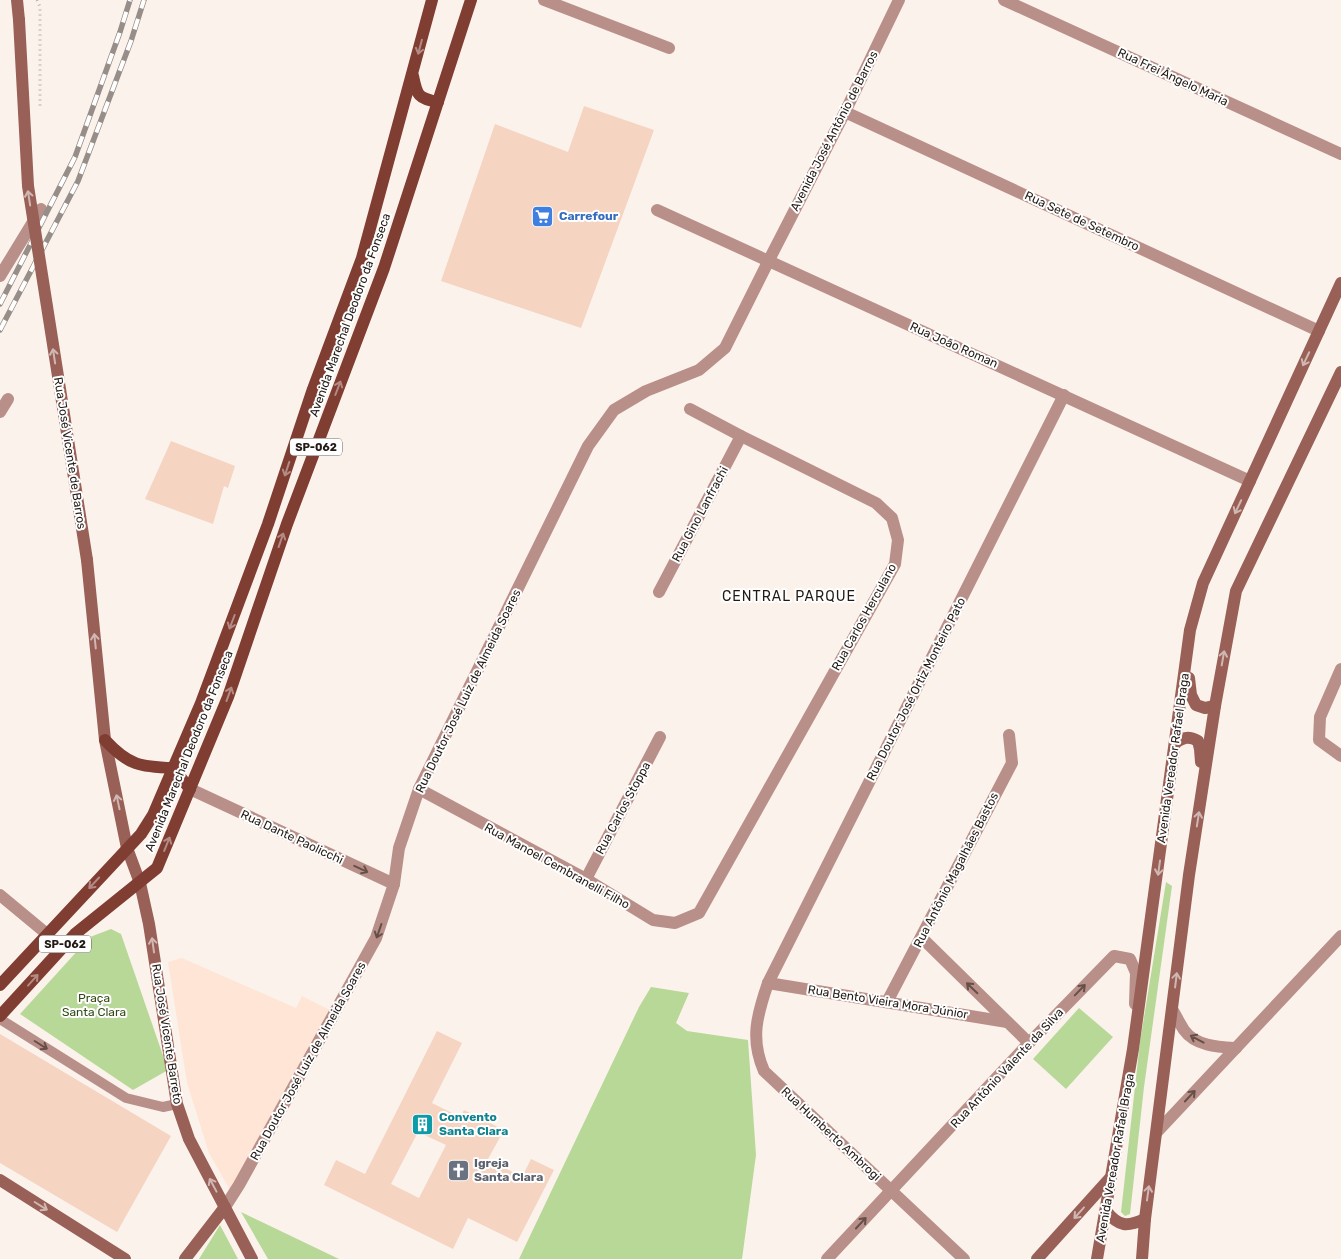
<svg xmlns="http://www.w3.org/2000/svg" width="1341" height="1259" font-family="Rubik,sans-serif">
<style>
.built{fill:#fee5d6}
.green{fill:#b8d898}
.building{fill:#f5d4c1;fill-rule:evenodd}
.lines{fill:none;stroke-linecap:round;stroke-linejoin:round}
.path{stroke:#b7ada8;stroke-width:3;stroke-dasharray:1 4;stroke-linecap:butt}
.service{stroke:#b99089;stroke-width:10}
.minor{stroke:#b99089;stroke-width:12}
.secondary{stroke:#986056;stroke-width:12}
.primary{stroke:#803d32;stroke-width:12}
.rail-casing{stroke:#978e89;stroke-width:5.5}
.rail{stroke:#fff;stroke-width:4;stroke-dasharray:11;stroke-linecap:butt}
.secondary-bridge{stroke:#986056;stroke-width:12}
.oneway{stroke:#b38b84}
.oneway2{stroke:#d1b7b3}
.oneway3{stroke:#664f49}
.labels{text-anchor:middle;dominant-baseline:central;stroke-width:4;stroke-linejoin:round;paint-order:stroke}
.shield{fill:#fff;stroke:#645f5b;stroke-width:1}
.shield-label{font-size:11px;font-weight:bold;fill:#221a15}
.street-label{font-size:12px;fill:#221a15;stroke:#fff}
.shop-label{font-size:12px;font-weight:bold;fill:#366cbe;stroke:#fff;text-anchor:start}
.park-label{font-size:12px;fill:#334a13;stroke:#fff}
.culture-label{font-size:12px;font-weight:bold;fill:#0d838f;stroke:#fff;text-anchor:start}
.worship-label{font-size:12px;font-weight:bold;fill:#5b616d;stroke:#fff;text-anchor:start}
.neighbourhood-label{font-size:14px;letter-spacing:1px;fill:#221a15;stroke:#fff}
</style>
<rect width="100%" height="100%" fill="#fcf2ec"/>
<polygon class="built" points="182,958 296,1008 302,996 332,1011 230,1190 209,1153 187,1083 168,962"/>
<g class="green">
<polygon points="1166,882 1172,886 1144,1087 1130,1214 1125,1216 1121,1212 1140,1042"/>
<polygon points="111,929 121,934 168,1070 133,1090 20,1014 90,937"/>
<polygon points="651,987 689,993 676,1023 687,1031 748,1040 756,1155 742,1259 519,1259 639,1007"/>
<polygon points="1079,1008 1113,1037 1066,1089 1033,1059"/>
<polygon points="241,1212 339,1259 268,1259"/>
<polygon points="220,1225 238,1259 199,1259"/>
</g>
<g class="building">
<polygon points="584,106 654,130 581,328 441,281 495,124 568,152"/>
<polygon points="171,441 235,466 228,488 224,486 213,524 145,499"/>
<path d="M 437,1031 L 462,1043 L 432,1103 L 460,1117 L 464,1110 L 504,1130 L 488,1159 L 522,1177 L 531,1159 L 554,1170 L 517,1242 L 468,1218 L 453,1249 L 324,1185 L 336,1160 L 365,1174 ZM 418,1132 L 446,1145 L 419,1198 L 391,1184 Z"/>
<polygon points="0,1034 171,1136 117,1232 0,1163"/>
</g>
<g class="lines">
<polyline class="path" points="37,0 40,7 40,109"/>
<polyline class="service" points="0,1019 126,1098 163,1107 177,1104"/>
<g class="minor">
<polyline points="544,0 669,48"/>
<polyline points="1004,0 1341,154"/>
<polyline points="845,112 1319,331"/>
<polyline points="657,210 1250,481"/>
<polyline points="0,276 41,209"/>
<polyline points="0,412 8,399"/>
<polyline points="659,592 741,436"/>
<polyline points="1341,669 1320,717 1319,740 1341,756"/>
<polyline points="190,789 394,884"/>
<polyline points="419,789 586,879 653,920 675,923 699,913 895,564 898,540 892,518 876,503 741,436 690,409"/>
<polyline points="586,879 660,737"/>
<polyline points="0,895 47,934"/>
<polyline points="922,938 1029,1043"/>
<polyline points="768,983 1007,1022"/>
<polyline points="887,1002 1012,763 1009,735"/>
<path d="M 1172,1009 C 1176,1016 1180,1024 1184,1030 C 1195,1046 1219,1047 1236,1048"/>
<polyline points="1157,1132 1341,936"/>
<polyline points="225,1207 239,1185 376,938 394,884 399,848 419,789 588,446 614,410 646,391 699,370 725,348 769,260 845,112 899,0"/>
<polyline points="827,1259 1029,1043 1114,956 1130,959 1136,973 1135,1004"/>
<path d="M 964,1259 L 764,1071 C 750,1039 757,1015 768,983 L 1064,395"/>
</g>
<g class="secondary">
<polyline points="17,0 19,20"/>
<polyline points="87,560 105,740 127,848 140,883 149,924 177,1104 189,1139 252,1259"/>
<polyline points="1189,678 1191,695 1196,705 1205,708 1215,706"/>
<path d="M 1175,743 C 1184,737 1189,736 1198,741 L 1200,749 L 1201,762"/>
<polyline points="0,1180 125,1259"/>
<path d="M 1106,1211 C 1119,1227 1127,1227 1145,1219"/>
<polyline points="185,1259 225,1207"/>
<polyline points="1037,1259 1111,1177"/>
<polyline points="1097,1259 1133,1049 1190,630 1203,583 1341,283"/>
<polyline points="1142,1259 1145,1219 1189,875 1215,706 1236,591 1341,372"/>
</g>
<g class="primary">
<path d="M 413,76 C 417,96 418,98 438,102"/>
<path d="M 105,740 C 128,765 140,767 173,768 L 190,789"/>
<polyline points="0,985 141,834 153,815 201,703 268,524 313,389 362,258 432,0"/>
<polyline points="0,1016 75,934 157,868 228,697 287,524 384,268 471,0"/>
</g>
<defs>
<g id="rail">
<polyline points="0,304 75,157 120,32 130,0"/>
<polyline points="0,330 78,181 131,41 144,0"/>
</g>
</defs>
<use href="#rail" class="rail-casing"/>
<use href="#rail" class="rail"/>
<polyline class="secondary-bridge" points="19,20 28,186 87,560"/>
</g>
<defs><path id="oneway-shaft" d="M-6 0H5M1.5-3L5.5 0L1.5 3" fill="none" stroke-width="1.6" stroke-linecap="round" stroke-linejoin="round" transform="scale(1.25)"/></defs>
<g class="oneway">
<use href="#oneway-shaft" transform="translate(420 47) rotate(105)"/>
<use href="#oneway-shaft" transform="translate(338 388) rotate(-69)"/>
<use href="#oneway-shaft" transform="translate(287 469) rotate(108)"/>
<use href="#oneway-shaft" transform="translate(281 540) rotate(-71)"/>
<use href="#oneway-shaft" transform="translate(232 622) rotate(111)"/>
<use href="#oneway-shaft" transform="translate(229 694) rotate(-70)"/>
<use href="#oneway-shaft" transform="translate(167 844) rotate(-68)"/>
<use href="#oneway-shaft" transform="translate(94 883) rotate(133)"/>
<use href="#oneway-shaft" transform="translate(33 980) rotate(-48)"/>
</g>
<g class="oneway2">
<use href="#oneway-shaft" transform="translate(29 198) rotate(-99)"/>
<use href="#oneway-shaft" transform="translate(54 356) rotate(-99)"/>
<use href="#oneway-shaft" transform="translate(1306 359) rotate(115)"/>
<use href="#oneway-shaft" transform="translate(1238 507) rotate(115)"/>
<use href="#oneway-shaft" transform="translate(95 641) rotate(-96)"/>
<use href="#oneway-shaft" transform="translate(1223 658) rotate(-80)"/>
<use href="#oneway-shaft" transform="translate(118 802) rotate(-102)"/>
<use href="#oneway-shaft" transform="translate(1198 819) rotate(-81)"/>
<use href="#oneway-shaft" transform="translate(1159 868) rotate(98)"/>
<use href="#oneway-shaft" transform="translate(153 945) rotate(-98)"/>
<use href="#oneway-shaft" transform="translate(1176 980) rotate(-83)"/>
<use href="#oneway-shaft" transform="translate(213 1185) rotate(-118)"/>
<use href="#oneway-shaft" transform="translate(1148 1193) rotate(-82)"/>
<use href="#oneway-shaft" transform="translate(41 1206) rotate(32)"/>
<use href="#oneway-shaft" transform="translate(1079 1213) rotate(132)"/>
</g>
<g class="oneway3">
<use href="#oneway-shaft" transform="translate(361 869) rotate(25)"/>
<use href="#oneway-shaft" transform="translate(379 931) rotate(109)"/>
<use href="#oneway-shaft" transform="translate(972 988) rotate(-136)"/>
<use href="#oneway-shaft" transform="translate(1080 990) rotate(-46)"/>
<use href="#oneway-shaft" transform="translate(1197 1039) rotate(-152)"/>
<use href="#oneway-shaft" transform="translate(41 1045) rotate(32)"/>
<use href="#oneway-shaft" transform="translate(1190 1096) rotate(-47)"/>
<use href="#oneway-shaft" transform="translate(861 1223) rotate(-47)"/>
</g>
<defs>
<symbol id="supermarket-square" viewBox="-11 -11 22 22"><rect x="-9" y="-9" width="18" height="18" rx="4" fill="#3f7fe0" stroke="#fff"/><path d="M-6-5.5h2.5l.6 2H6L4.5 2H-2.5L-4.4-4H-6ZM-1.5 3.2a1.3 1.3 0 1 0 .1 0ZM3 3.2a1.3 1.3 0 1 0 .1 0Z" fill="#fff"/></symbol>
<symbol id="building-square" viewBox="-11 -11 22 22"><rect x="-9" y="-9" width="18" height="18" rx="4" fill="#0f9aa8" stroke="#fff"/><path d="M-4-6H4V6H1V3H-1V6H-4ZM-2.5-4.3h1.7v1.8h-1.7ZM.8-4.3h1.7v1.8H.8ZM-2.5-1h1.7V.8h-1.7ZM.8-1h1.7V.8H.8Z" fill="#fff"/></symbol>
<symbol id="church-square" viewBox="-11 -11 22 22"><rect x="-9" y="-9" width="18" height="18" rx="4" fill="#6b7280" stroke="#fff"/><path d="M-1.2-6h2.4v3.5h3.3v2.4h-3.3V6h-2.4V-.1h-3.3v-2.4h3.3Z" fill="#fff"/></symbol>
</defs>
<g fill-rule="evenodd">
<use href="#supermarket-square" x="530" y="204" width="25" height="25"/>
<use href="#building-square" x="410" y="1112" width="25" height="25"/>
<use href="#church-square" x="446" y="1158" width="25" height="25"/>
</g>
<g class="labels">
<g class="shield">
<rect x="290" y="438.5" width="52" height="17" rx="4"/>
<rect x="39" y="935.5" width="52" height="17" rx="4"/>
</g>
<g class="shield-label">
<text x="316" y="447">SP-062</text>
<text x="65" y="944">SP-062</text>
</g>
<g class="street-label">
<text transform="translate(1173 77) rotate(25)">Rua Frei Ângelo Maria</text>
<text transform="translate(834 131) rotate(-63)">Avenida José Antônio de Barros</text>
<text transform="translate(1082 221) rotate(25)">Rua Sete de Setembro</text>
<text transform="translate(350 315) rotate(-70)">Avenida Marechal Deodoro da Fonseca</text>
<text transform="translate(954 345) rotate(24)">Rua João Roman</text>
<text transform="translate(70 453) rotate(81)">Rua José Vicente de Barros</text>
<text transform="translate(700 514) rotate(-62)">Rua Gino Lanfrachi</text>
<text transform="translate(864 617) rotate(-61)">Rua Carlos Herculano</text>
<text transform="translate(916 689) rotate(-63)">Rua Doutor José Ortiz Monteiro Pato</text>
<text transform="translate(468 691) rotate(-64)">Rua Doutor José Luiz de Almeida Soares</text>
<text transform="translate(189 751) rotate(-68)">Avenida Marechal Deodoro da Fonseca</text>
<text transform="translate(1173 758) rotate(-82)">Avenida Vereador Rafael Braga</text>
<text transform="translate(623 808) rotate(-62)">Rua Carlos Stoppa</text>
<text transform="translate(292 837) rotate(25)">Rua Dante Paolicchi</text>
<text transform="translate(557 866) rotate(29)">Rua Manoel Cembranelli Filho</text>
<text transform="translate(956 870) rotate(-63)">Rua Antônio Magalhães Bastos</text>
<text transform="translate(888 1002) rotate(9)">Rua Bento Vieira Mora Júnior</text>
<text transform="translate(167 1034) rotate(81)">Rua José Vicente Barreto</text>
<text transform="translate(308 1061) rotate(-61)">Rua Doutor José Luiz de Almeida Soares</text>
<text transform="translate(1007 1068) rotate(-47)">Rua Antônio Valente da Silva</text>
<text transform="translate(831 1134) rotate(43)">Rua Humberto Ambrogi</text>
<text transform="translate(1115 1158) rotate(-80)">Avenida Vereador Rafael Braga</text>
</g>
<g class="shop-label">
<text x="559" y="216">Carrefour</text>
</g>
<g class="park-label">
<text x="94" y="998">Praça<tspan x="94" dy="14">Santa Clara</tspan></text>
</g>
<g class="culture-label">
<text x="439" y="1117">Convento<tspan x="439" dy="14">Santa Clara</tspan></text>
</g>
<g class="worship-label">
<text x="474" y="1163">Igreja<tspan x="474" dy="14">Santa Clara</tspan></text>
</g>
<g class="neighbourhood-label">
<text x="789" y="596">CENTRAL PARQUE</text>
</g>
</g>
</svg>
